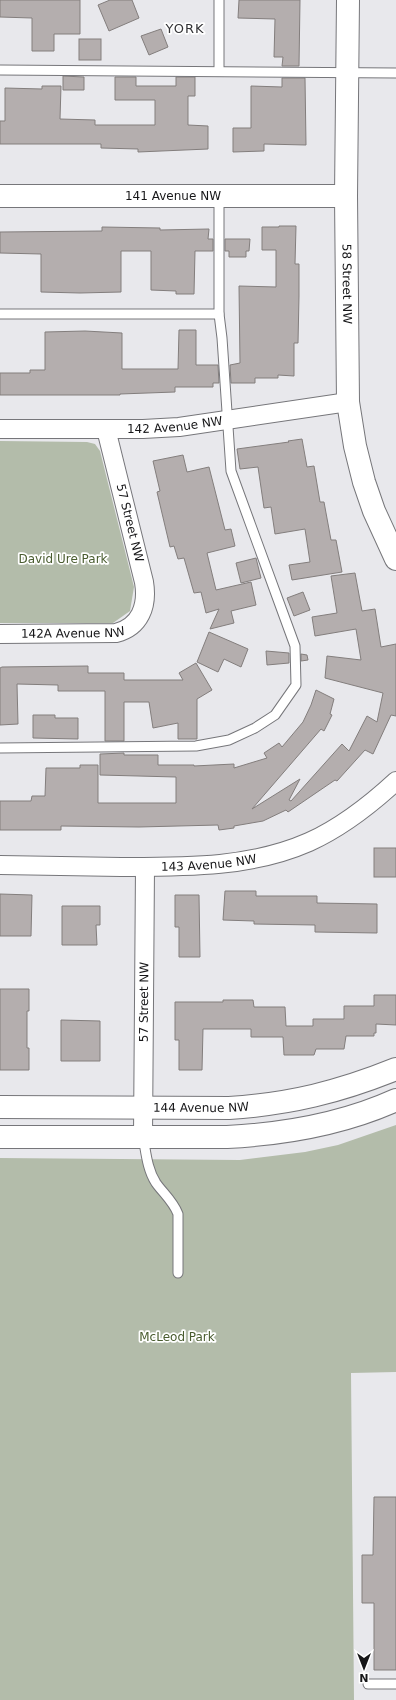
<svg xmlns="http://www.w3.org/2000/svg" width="396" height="1700" font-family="'DejaVu Sans',sans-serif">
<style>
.green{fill:#b3bcaa}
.building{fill:#b4aeae;stroke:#837e7d}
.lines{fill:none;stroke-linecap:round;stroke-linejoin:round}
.service-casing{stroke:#76767a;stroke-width:11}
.minor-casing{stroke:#76767a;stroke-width:20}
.tertiary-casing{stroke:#76767a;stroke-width:24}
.service{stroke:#fff;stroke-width:9}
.minor{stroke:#fff;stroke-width:18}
.tertiary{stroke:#fff;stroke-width:22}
.labels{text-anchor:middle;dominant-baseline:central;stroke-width:3.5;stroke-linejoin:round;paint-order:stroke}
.street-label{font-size:12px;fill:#161618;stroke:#fff}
.park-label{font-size:12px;fill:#495c2f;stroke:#fff}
.neighbourhood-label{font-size:13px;letter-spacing:1px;fill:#333336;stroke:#fff}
</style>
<rect width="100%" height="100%" fill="#e8e8ec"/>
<g class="green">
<polygon points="0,441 87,442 95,444 100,451 134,587 130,611 113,623 0,623"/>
<polygon points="396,1125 396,1372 351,1373 354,1700 0,1700 0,1158 240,1160 305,1152 338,1145"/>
</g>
<g class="building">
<polygon points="0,0 80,0 80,34 54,34 54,51 32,51 32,18 0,17"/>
<polygon points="110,0 132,0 139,18 109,31 98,5"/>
<polygon points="239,0 300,0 299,66 282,66 283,57 274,57 275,19 238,18"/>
<polygon points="161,29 168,47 149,55 141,36"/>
<rect x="79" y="39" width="22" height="21"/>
<polygon points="63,76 84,77 84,90 63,90"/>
<polygon points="115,77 136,77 136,86 176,86 176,77 195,77 195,96 188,96 188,125 208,126 208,149 138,152 138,149 101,148 101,144 0,144 0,121 5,121 5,88 42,89 42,86 61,86 60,119 95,120 95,125 155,125 155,100 115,100"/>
<polygon points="282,78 305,78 306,145 264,144 264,151 233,152 233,128 251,128 251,86 282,87"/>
<polygon points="279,226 296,226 295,264 299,264 299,296 298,343 294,343 294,376 278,375 278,378 255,378 255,383 231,383 230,365 240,363 239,286 276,287 276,250 262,250 262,227 279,227"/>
<polygon points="102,227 160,228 160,230 209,229 208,239 213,239 213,251 195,251 194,294 176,294 176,291 151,290 151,251 121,251 121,292 80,293 41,292 41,254 0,253 0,232 102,231"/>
<polygon points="225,239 250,239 249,251 246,251 246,257 229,257 229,251 225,251"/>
<polygon points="179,330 196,330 196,365 218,365 219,383 213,383 213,387 175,387 175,392 120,394 120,395 0,395 0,373 30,373 30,370 45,370 45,332 85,331 122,333 122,369 178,369"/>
<polygon points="302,439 307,467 314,466 320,502 324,502 331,540 336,540 342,572 292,580 289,565 310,562 305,529 275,534 271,507 264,508 258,467 240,469 237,449 289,442 288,441"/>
<polygon points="183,455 187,472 209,467 225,530 231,529 235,546 207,553 216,590 251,582 256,605 231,611 234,623 210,629 219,609 206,613 201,592 194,593 184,558 178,559 174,546 170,547 157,492 160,491 153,461"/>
<polygon points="256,558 261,578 241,583 236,563"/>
<polygon points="355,573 362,611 375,609 381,647 396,644 396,716 391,715 373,754 365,750 337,781 335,780 288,812 286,810 263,821 234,826 234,828 219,830 218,825 139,827 61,826 61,830 0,830 0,801 31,801 32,796 45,796 46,768 80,768 80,765 98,765 98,803 176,803 176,777 100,775 100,754 124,753 124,755 158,755 158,765 194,765 194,766 234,764 234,768 267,758 264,753 279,743 282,747 303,722 311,705 316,690 334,699 330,714 332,715 324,731 321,729 252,809 300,779 289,800 291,801 342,744 349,751 367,716 377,722 383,693 325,678 327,656 361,660 356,629 315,636 312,617 337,613 331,576"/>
<polygon points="303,592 310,610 294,616 287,598"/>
<polygon points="209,632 248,649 241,667 224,659 218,672 197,662"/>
<polygon points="266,651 289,653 289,663 267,665"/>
<polygon points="301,654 307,655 308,660 301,661"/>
<polygon points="196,663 212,690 197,699 197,739 178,739 178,723 153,728 149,702 124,702 124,741 105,741 105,691 58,691 58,685 17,684 18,724 0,725 0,668 2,667 88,666 88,673 124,673 124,680 183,680 179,673"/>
<polygon points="33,715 55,715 55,718 78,718 78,739 33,738"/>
<rect x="374" y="848" width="22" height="29"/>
<polygon points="225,891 256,891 256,896 317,896 317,903 377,904 377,933 315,932 315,925 254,924 254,921 223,920"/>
<polygon points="0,894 32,895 31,936 0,936"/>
<polygon points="175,895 199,895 200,957 179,957 179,927 175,927"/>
<polygon points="62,906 100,906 100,925 96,925 97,945 62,945"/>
<polygon points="0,989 29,989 29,1011 27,1011 27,1048 29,1048 29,1070 0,1070"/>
<polygon points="374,995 396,995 396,1025 376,1024 376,1033 374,1033 374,1036 346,1036 344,1049 316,1049 314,1055 284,1055 283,1037 251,1037 251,1029 203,1029 202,1070 179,1070 179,1040 175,1040 175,1002 223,1002 223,1000 253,1000 254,1007 285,1007 286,1026 313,1026 313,1019 344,1019 344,1006 374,1006"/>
<polygon points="61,1020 100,1021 100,1061 61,1061"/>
<polygon points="374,1497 396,1497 396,1670 374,1670 374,1603 362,1603 362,1555 373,1555"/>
</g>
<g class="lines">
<defs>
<g id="service">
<polyline points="0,70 396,73"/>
<polyline points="219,71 219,0"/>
<polyline points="0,314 219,314"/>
<polyline points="0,748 196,746 229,740 255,728 275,715 296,685 295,646 231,471 222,338 219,314 219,196"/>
<path d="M 143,1137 C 146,1152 147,1169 156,1183 C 163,1193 173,1201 178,1214 L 178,1273"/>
<polyline points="368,1684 396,1684"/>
</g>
<g id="minor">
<path id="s1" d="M 0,429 L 143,429 L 179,427 L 348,402"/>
<path id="s2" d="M 0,634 L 116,633 C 140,627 148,606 144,582 L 106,429"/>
<path id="s3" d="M 0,865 C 40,866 81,866 121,867 C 185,867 250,868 309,842 C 342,827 370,805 396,781"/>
<path id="s4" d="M 143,1137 L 145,867"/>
</g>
<g id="tertiary">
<path id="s5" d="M 348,0 L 346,196 L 348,402 L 355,446 L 364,482 L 374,511 L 396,559"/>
<path id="s6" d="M 0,196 L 346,196"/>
<path id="s7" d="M 0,1107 L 229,1108 C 290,1104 339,1092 396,1069"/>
<path d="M 0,1137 L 227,1137 C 285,1134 343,1124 396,1100"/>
</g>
</defs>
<use href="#service" class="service-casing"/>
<use href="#minor" class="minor-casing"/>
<use href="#tertiary" class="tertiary-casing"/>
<use href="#service" class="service"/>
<use href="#minor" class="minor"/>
<use href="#tertiary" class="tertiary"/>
</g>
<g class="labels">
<g class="street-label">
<text stroke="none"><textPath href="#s6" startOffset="173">141 Avenue NW</textPath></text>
<text stroke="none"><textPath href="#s5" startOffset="284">58 Street NW</textPath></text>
<text stroke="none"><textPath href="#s1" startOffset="175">142 Avenue NW</textPath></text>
<text transform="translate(130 523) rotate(76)">57 Street NW</text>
<text stroke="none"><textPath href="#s2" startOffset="73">142A Avenue NW</textPath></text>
<text stroke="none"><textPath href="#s3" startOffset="209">143 Avenue NW</textPath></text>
<text stroke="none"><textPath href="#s4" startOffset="135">57 Street NW</textPath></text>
<text stroke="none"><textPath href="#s7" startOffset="201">144 Avenue NW</textPath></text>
</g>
<g class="park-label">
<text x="63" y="559">David Ure Park</text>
<text x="177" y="1337">McLeod Park</text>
</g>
<g class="neighbourhood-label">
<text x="185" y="28">YORK</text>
</g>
</g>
<g transform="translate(364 1668) rotate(180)" stroke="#ffffff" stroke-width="3" paint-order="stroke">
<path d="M0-3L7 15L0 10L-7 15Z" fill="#161618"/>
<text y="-6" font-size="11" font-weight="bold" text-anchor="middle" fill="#161618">N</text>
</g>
</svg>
